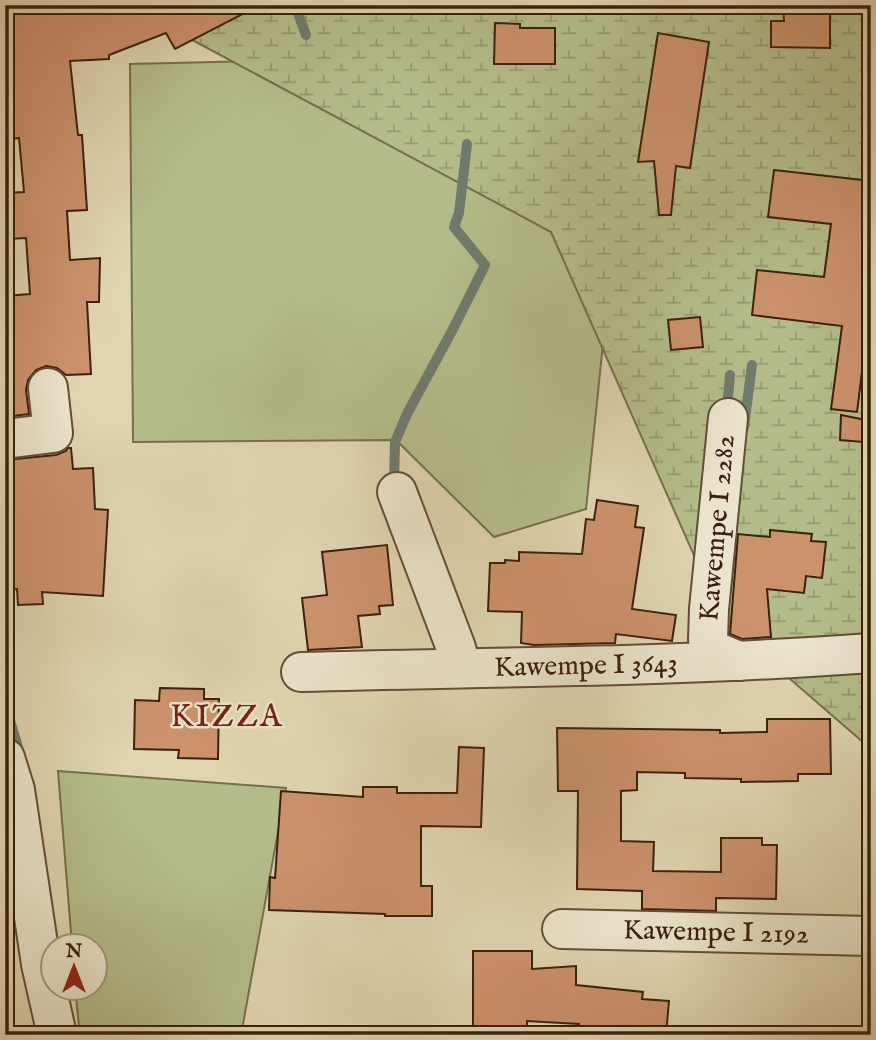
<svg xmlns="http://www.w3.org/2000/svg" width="876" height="1040" font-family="'IM FELL English',serif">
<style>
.grass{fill:#b4bd8a;stroke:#786e4c;stroke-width:2}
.wetland{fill:url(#wetland-marsh);stroke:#786e4c;stroke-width:2}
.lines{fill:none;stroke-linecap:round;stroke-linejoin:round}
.stream{stroke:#707b6e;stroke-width:10}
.building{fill:#cc926c;stroke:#3b200d;stroke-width:2}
.minor-casing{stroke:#644d36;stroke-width:42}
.minor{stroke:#ebe4cc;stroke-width:38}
.labels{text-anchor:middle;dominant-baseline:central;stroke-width:5;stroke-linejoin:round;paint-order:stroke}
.street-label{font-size:28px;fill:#3b200d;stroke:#ebe4cc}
.quarter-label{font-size:32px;letter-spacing:2px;fill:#7a1f14;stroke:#ebe4cc}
</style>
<defs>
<pattern id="wetland-marsh" width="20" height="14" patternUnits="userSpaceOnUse" patternTransform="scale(1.75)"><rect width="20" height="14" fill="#b4bd8a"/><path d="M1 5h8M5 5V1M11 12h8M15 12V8" fill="none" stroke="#94996f"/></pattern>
</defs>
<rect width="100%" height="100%" fill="#e0d5b0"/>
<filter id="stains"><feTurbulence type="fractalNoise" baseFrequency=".00286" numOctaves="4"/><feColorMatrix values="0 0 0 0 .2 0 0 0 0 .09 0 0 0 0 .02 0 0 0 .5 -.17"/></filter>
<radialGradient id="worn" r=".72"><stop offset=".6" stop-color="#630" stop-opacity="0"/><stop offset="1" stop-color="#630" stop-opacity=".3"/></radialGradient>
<g class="grass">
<polygon points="471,56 625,129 586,509 494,537 396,440 133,442 130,64"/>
<polygon points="58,771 286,788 241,1035 80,1035 75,988 94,988 94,946 72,945"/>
</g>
<polygon class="wetland" points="127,5 871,5 871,749 723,621 551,232"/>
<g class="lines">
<g class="stream">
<polyline points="295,5 306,35"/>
<polyline points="727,409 730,375"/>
<polyline points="744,427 752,365"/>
<polyline points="394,485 395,442 407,414 453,329 485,265 454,227 459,213 467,144"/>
<polyline points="5,704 20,754"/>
</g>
</g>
<g class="building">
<polygon points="5,5 260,5 175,49 166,33 109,55 109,59 70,61 78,135 82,135 87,210 67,211 70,260 100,258 99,302 87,302 91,374 66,375 57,368 46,366 36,370 28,380 26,390 29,414 5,417 5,296 30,294 26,238 9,239 6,193 24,192 19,138 5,140"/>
<polygon points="783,5 830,5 830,48 771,47 771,21 784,21"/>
<polygon points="495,23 520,24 520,28 555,28 555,64 494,64"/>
<polygon points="658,33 709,42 690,168 676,166 671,215 659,215 654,161 638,162"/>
<polygon points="774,170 871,181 871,287 864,347 865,347 857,412 831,409 842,326 752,315 757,270 824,277 831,224 768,217"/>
<polygon points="700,317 703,347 671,350 668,320"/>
<polygon points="841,415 871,421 863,442 840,440"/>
<polygon points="68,448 71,448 73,469 93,468 95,509 108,510 103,596 42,592 43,604 18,605 17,589 5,590 5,460 56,455 66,451"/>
<polygon points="597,500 638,506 635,527 644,528 632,609 676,615 672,641 616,634 615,643 534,645 521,643 522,612 488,611 490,563 505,563 505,560 519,561 519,552 582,554 586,519 594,520"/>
<polygon points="770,530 812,534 811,541 826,542 822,578 806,576 804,593 767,589 771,637 742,639 730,634 738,534 770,537"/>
<polygon points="387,545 393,605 379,606 380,614 358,616 362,647 308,650 302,598 327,595 322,552"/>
<polygon points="160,688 204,689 204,699 219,699 218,759 178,758 179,750 134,749 135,700 159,701"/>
<polygon points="767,719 830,719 831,774 798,774 798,781 741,782 741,779 685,778 685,773 637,772 637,790 621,791 621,841 654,842 653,871 721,872 721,838 762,838 762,845 777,845 776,899 716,898 716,911 642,909 642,891 577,889 578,791 558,791 557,728 720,730 720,733 767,732"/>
<polygon points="459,747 484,748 481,827 421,826 421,886 432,886 432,916 385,916 385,914 269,910 270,877 275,878 281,791 363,797 363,787 397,787 397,793 457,793"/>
<polygon points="473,951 532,951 532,969 576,966 576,985 643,992 642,999 669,1001 666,1035 579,1035 579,1024 527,1021 527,1035 473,1035"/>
</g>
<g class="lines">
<defs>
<g id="minor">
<polyline points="728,418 709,609 708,639 710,649 739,661"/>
<polyline points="5,439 53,433 48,388"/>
<polyline points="397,492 456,648 461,667"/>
<path id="s1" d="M 301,672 C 491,667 681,667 871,653"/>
<polyline points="5,758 15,790 41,964 57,1035"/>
<path id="s2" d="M 562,929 L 871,936"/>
</g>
</defs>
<use href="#minor" class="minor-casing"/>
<use href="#minor" class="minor"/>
</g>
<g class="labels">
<g class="street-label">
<text transform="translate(718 528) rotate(-85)">Kawempe I 2282</text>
<text stroke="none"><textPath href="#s1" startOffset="285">Kawempe I 3643</textPath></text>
<text stroke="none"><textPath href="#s2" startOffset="154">Kawempe I 2192</textPath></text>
</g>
<g class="quarter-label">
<text x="227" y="717">KIZZA</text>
</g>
</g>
<rect width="876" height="1040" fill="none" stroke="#e0d5b0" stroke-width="28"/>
<rect x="7" y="7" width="862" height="1026" fill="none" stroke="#3b200d" stroke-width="3.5"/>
<rect x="14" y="14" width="848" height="1012" fill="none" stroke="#3b200d" stroke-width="2"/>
<g transform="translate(74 967)"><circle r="33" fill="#ebe4cc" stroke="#a59680" stroke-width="2"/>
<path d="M0-5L12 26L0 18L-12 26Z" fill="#8f2418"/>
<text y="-10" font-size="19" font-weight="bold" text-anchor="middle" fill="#3b200d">N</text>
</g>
<rect width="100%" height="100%" filter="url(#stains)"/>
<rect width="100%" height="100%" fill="url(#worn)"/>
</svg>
